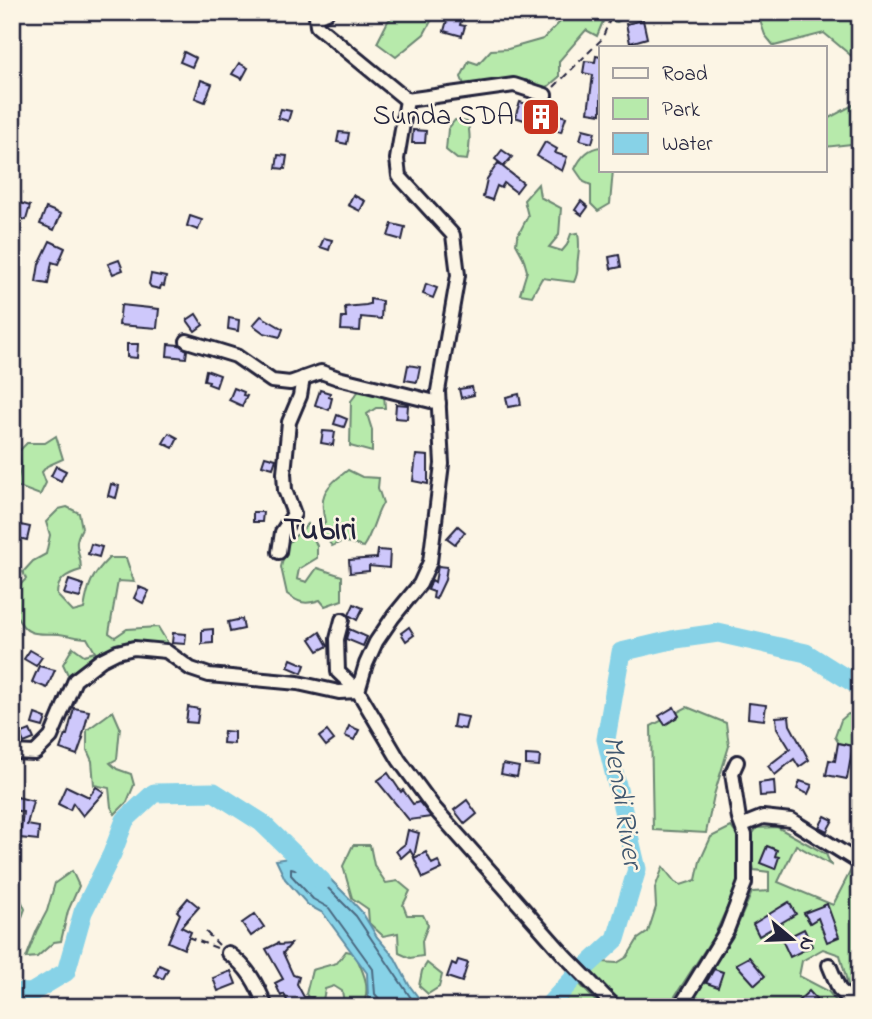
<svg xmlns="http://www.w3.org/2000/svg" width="872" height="1019" font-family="'Indie Flower',sans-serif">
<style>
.green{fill:#b7eaab;stroke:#6c8673;stroke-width:2}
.water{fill:#87d2e7;stroke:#5f8ca2;stroke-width:2}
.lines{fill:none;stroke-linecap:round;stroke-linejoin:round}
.shore{stroke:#4a6880;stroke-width:2}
.stream{stroke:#5f8ca2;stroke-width:3.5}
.river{stroke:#87d2e7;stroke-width:19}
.building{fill:#cec8fb;stroke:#22223b;stroke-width:2}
.minor-casing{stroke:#22223b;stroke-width:18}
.path{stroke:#22223b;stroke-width:2;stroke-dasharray:7 5;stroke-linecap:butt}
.minor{stroke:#fcf5e5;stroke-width:12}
.labels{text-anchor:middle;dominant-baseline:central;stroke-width:5;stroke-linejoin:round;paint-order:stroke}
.poi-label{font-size:28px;fill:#22223b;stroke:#fcf5e5;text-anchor:end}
.water-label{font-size:30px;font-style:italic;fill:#40576f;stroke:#fcf5e5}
.quarter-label{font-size:32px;font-weight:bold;fill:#22223b;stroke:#fcf5e5}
</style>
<rect width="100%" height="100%" fill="#fcf5e5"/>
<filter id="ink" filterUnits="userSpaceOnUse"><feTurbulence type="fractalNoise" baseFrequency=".0143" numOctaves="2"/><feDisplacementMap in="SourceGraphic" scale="14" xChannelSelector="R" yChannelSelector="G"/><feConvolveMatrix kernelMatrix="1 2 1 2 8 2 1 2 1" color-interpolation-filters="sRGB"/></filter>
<g filter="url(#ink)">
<g class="green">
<polygon points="397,12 436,12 424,34 396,57 377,43 388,21"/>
<polygon points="573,12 629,12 628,16 617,22 604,19 597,36 586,30 559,61 559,77 545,89 526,80 465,87 461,77 469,61 478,64 491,50 508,49 543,39 568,14"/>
<polygon points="757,12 860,12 860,63 824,33 774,46 765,35"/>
<polygon points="860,89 860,143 825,147 825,120 855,104"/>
<path d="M 455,120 L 467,122 C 471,132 470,149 467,160 L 457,159 L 446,150 L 448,129 Z"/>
<path d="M 601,147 L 601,170 L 613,170 L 610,204 L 598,211 L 591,204 L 591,185 L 584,182 L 575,169 C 580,158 588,148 601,147 Z"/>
<path d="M 538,184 L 540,197 L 561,208 L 559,235 L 549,247 L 562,251 L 567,245 L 571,234 L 578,233 C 580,245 579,247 578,258 C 576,270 580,269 574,282 L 542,278 L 532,296 L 520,294 L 527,271 L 523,257 L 516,244 L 517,237 L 528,216 L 524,200 Z"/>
<polygon points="361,388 384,393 385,408 376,408 367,414 372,430 372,452 350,446 351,401"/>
<polygon points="56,436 63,459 47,466 42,472 46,483 40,495 16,486 21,466 19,451 27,443 45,443"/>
<path d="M 348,470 L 362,477 L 379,478 L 378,488 L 383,503 C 374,518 373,533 363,547 L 343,541 L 332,546 L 318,527 L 325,522 C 318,493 326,487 348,470 Z"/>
<path d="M 67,507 L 79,513 L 82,528 C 71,548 81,549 81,570 C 67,574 57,579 57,595 L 73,612 L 84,609 C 88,585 91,576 109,558 L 126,558 L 134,582 L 118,581 L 109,633 L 115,637 L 127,629 L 158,627 L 169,645 L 132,641 L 116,644 L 69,677 L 63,664 L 73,647 L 84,655 L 95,652 L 87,638 C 76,638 69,635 59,634 C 50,633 39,635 31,632 C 18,627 12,606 12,593 L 26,579 L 23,572 L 33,561 L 46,554 L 50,535 L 46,522 L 59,509 Z"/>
<path d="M 308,524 L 317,546 L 317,558 L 299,569 L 297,579 L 307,582 L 317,568 L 342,576 L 342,600 L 325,606 L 320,600 C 305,605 299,603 287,594 L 281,567 L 287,544 Z"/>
<polygon points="687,707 726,723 729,746 714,795 706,833 653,830 651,726"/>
<polygon points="113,711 120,727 117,759 110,763 117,769 131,774 134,785 127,802 115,814 111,807 109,788 94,785 92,761 87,750 87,730"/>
<polygon points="848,714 860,716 860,769 853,767 835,737 841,720"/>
<polygon points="731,827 740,839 739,882 715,934 668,1007 627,1007 589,972 587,961 617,963 627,957 638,939 648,932 656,907 655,888 663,867 675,882 681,885 696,880 700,861 711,837"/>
<polygon points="777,827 826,854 831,865 796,845 778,882 833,905 852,868 860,873 860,1004 850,993 840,955 823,949 802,961 799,976 828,991 841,1007 687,1007 695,992 732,938 752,892 769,891 769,872 754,870 748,840 757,828"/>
<polygon points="353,845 370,845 374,865 386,883 398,881 410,891 403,905 407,915 423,915 428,925 422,941 423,956 410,958 399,953 398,933 383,936 369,923 368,909 352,898 343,866"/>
<polygon points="12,866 13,882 25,909 12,944"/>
<polygon points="72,871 79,886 68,911 61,941 54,942 37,957 26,958 37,930 47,911 55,883"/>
<path d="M 346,951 L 355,953 C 361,969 370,982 365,1000 L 372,1007 L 348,1007 L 344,1002 L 342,991 L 334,986 L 325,989 L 322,1006 L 314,1004 L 306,994 L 312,970 L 337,963 Z"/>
<polygon points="427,963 442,975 439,987 428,994 419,986 422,971"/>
<polygon points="576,980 601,1007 567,1007 567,991"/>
</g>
<g class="water">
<polygon points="288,858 318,867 350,899 362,912 377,937 395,958 409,985 421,1001 430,1007 378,1007 368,997 367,973 323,913 308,905 285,879 276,860"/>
<polygon points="560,981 565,1001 563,1007 541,1007"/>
</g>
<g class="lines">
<polyline class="shore" points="382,1007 381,1001 375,994 373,969 329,908 313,899 291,875 291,868 314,874 356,916 417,1007"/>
<polyline class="stream" points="576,976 606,1007"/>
<g class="river">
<polyline points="12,992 31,993 66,972 83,912 112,854 125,820 154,793 214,792 261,822 322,881"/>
<polyline points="547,1007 572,980 616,939 637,869 606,739 621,652 676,639 718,633 806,653 860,687"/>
</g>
</g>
<g class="building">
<polygon points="449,13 462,17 460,25 465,26 462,36 444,31"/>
<polygon points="643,20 647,38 630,43 626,24"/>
<polygon points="184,52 196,58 192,67 180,62"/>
<polygon points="596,56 601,57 601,114 588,112 593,75 583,73 585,61 595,62"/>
<polygon points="239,63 248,68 242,79 232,74"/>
<polygon points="201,80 212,84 205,102 195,98"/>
<polygon points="520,102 566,117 561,132 515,117"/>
<polygon points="281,109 291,111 288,121 278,118"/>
<polygon points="583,129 595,132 592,143 580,140"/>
<polygon points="413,130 426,131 425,143 412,143"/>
<polygon points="339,132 349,133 347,144 337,142"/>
<polygon points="545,142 557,149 555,153 567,157 562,171 537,156"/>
<polygon points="502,150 512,157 504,166 495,159"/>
<polygon points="278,155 287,156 285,169 276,168"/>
<polygon points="498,163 523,183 516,192 504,183 501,188 497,186 492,200 483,197 487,179"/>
<polygon points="353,195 365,201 360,211 348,205"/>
<polygon points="581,201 588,207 582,215 575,210"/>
<polygon points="17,202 30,206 26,220 13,216"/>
<polygon points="46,208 61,214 54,230 40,224"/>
<polygon points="190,216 202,220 198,230 187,226"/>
<polygon points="392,224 405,227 402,240 388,236"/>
<polygon points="324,238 332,240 329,250 320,247"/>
<polygon points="50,241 65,248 58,264 52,262 48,284 36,282 39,264"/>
<polygon points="619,255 621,267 611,269 609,257"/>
<polygon points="119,260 123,270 113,274 108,264"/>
<polygon points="151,274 166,277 164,286 161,285 160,289 151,287 149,284"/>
<polygon points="426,284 437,288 433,298 423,294"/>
<polygon points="370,299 382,301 381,319 361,317 360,331 341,330 342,317 346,317 345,307 366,305 370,304"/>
<polygon points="121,305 159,309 157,328 119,325"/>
<polygon points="196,314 203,325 195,331 187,320"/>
<polygon points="261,316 283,329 280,337 264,333 253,325"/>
<polygon points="229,318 239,320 238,331 228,329"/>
<polygon points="127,344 138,344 137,358 127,357"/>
<polygon points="168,344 179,345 187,350 186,358 167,356"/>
<polygon points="408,365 420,367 417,382 405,380"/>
<polygon points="206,370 220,375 216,387 208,384 209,381 204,380"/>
<polygon points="472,387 474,395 461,398 459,389"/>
<polygon points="234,388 244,392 243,395 247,396 242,406 229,400"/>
<polygon points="320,390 330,393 329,397 332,398 329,410 315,405"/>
<polygon points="519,394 521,405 508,407 506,397"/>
<polygon points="396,404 408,405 407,419 395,418"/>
<polygon points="337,415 347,419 344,427 334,424"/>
<polygon points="323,431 335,432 333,445 321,443"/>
<polygon points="169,433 178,438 173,448 163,443"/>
<polygon points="416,455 428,456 428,484 413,481"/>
<polygon points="265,456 276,459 273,468 262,465"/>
<polygon points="56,466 66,471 61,481 51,476"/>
<polygon points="111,484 119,486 116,498 108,496"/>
<polygon points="253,512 263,512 262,522 253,522"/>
<polygon points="16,524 30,527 27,540 14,537"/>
<polygon points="458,526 465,532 455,544 447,538"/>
<polygon points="91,544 102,547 99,557 88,554"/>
<polygon points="378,550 390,551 389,568 369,566 369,571 350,573 349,560 377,558"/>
<polygon points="438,566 447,567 445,580 436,599 433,598 434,592 428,590 432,580 435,582"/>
<polygon points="69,580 84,585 80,598 64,594"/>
<polygon points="139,587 149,591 143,603 134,598"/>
<polygon points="354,604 363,608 357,620 349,615"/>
<polygon points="242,619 244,629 230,632 228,622"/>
<polygon points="409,627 414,635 406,641 401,633"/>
<polygon points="213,629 213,643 202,644 202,630"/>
<polygon points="349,629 367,637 363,646 346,639"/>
<polygon points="320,632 328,646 318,651 310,639"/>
<polygon points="173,633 186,634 185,644 172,643"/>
<polygon points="30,650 42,657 36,666 24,659"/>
<polygon points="291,659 305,665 302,673 288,667"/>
<polygon points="39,666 55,670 47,688 32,682"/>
<polygon points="749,703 766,705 764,720 748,718"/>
<polygon points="188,707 199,709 197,723 186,722"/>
<polygon points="674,707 679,716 665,725 659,716"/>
<polygon points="74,708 89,711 82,738 83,738 77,755 60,749 65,735 67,735"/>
<polygon points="35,714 46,718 43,727 32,724"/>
<polygon points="455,715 468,717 465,729 453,727"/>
<polygon points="789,716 790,725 809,760 799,767 794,759 775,775 768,766 790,749 777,728 776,717"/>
<polygon points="349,726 359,730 354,740 345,736"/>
<polygon points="30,730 34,739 24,743 20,734"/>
<polygon points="224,731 234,732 234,744 223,743"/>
<polygon points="327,731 334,740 326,746 319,737"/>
<polygon points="838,743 853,746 847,779 826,775 829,760 835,761"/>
<polygon points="526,755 540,756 539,766 526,765"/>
<polygon points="503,764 519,767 517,777 501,774"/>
<polygon points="388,773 401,792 403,790 413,804 419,802 431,817 409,820 377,781"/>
<polygon points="774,781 775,795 760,796 759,783"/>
<polygon points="800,781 812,785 808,794 797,789"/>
<polygon points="66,786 89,797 96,787 104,792 83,816 73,803 70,810 58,804"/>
<polygon points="17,797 33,801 27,825 39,827 38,840 20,838 23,812 14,810"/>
<polygon points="467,800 477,814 465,824 454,810"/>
<polygon points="825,816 833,820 827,831 819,827"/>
<polygon points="408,830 419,833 414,857 410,850 401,858 396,851 405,844"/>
<polygon points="767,846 777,850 775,856 779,857 775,869 760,863"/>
<polygon points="426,852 432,864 438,861 442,869 423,878 414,858"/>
<polygon points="188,898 199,907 181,927 191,932 184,949 168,942 180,914 177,911"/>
<polygon points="789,902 796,914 759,936 753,924"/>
<polygon points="827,904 839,937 827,942 818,918 810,923 804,913"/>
<polygon points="255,914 264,927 251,936 242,923"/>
<polygon points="804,929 812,946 790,957 782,940"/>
<polygon points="278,943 279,945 291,944 283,953 293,975 299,977 297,984 304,997 313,997 307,1007 290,1007 284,994 281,996 275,983 283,979 266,949"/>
<polygon points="749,957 765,976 755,985 736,964"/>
<polygon points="458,960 468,963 462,982 447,977 452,963 456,965"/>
<polygon points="159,965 168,969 163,979 155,975"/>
<polygon points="714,969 723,972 718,987 706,983"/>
<polygon points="231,971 236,984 218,991 213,978"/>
<polygon points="809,991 819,1002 813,1007 802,1007 797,1002"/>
</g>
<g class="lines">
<defs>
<g id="minor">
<polyline points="327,12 316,16 317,26 407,100"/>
<polyline points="187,341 236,356 272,381 290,383 321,372 338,378 439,403"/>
<polyline points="279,552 282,532 294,514 285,490 284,473 289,422 300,396 303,378"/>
<polyline points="342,620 337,639 338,672 358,691 366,664 376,642 393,617 420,584 430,562 442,464 438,391 458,275 453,235 399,176 397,159 407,100 514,85 545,95"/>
<polyline points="12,752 35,753 51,737 75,680 101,660 117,652 134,648 166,651 191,669 209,675 298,683 339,692 358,691 399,760 435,809 565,956 615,1007"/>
<polyline points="743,825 763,817 791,820 860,863"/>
<path d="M 228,953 C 248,967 257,984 266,1007"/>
<polyline points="829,965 839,989 857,1007"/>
<polyline points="680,1007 727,930 745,883 745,835 739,819 732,773 737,762"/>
</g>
</defs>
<use href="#minor" class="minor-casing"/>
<g class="path">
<polyline points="554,87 602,39 611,17 608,12"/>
<polyline points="206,932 219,945"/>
<polyline points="188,937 217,948"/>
</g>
<use href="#minor" class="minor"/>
</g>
</g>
<defs>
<symbol id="building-square" viewBox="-11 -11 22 22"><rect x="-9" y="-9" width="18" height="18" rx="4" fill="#c8321e" stroke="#fcf5e5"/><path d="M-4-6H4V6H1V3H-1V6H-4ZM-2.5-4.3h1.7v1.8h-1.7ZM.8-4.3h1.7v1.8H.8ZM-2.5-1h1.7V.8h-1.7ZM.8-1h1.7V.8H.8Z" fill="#fff"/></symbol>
</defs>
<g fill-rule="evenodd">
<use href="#building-square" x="519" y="95" width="44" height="44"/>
</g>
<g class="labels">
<g class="poi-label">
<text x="514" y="117">Sunda SDA</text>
</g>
<g class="water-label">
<text transform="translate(621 802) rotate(81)">Mendi River</text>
</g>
<g class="quarter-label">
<text x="320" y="531">Tubiri</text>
</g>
</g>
<rect width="872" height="1019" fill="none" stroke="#fcf5e5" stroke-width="42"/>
<rect x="21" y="21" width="830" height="977" fill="none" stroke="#22223b" stroke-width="2.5" filter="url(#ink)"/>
<rect x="599" y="46" width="228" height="126" fill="#fcf5e5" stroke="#a5a1a1" stroke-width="2"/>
<rect x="613" y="68" width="35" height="10" fill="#fcf5e5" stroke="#a5a1a1" stroke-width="2"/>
<text x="662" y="80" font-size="21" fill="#22223b">Road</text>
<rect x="613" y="98" width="35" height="21" fill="#b7eaab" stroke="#a5a1a1" stroke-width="2"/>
<text x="662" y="116" font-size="21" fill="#22223b">Park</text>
<rect x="613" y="133" width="35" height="21" fill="#87d2e7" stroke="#a5a1a1" stroke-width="2"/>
<text x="662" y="150" font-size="21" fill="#22223b">Water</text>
<g transform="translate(792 939) rotate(109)" stroke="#fcf5e5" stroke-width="5" paint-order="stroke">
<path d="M0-5L12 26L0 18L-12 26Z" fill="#22223b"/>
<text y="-10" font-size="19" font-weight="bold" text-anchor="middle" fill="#22223b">N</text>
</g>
</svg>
